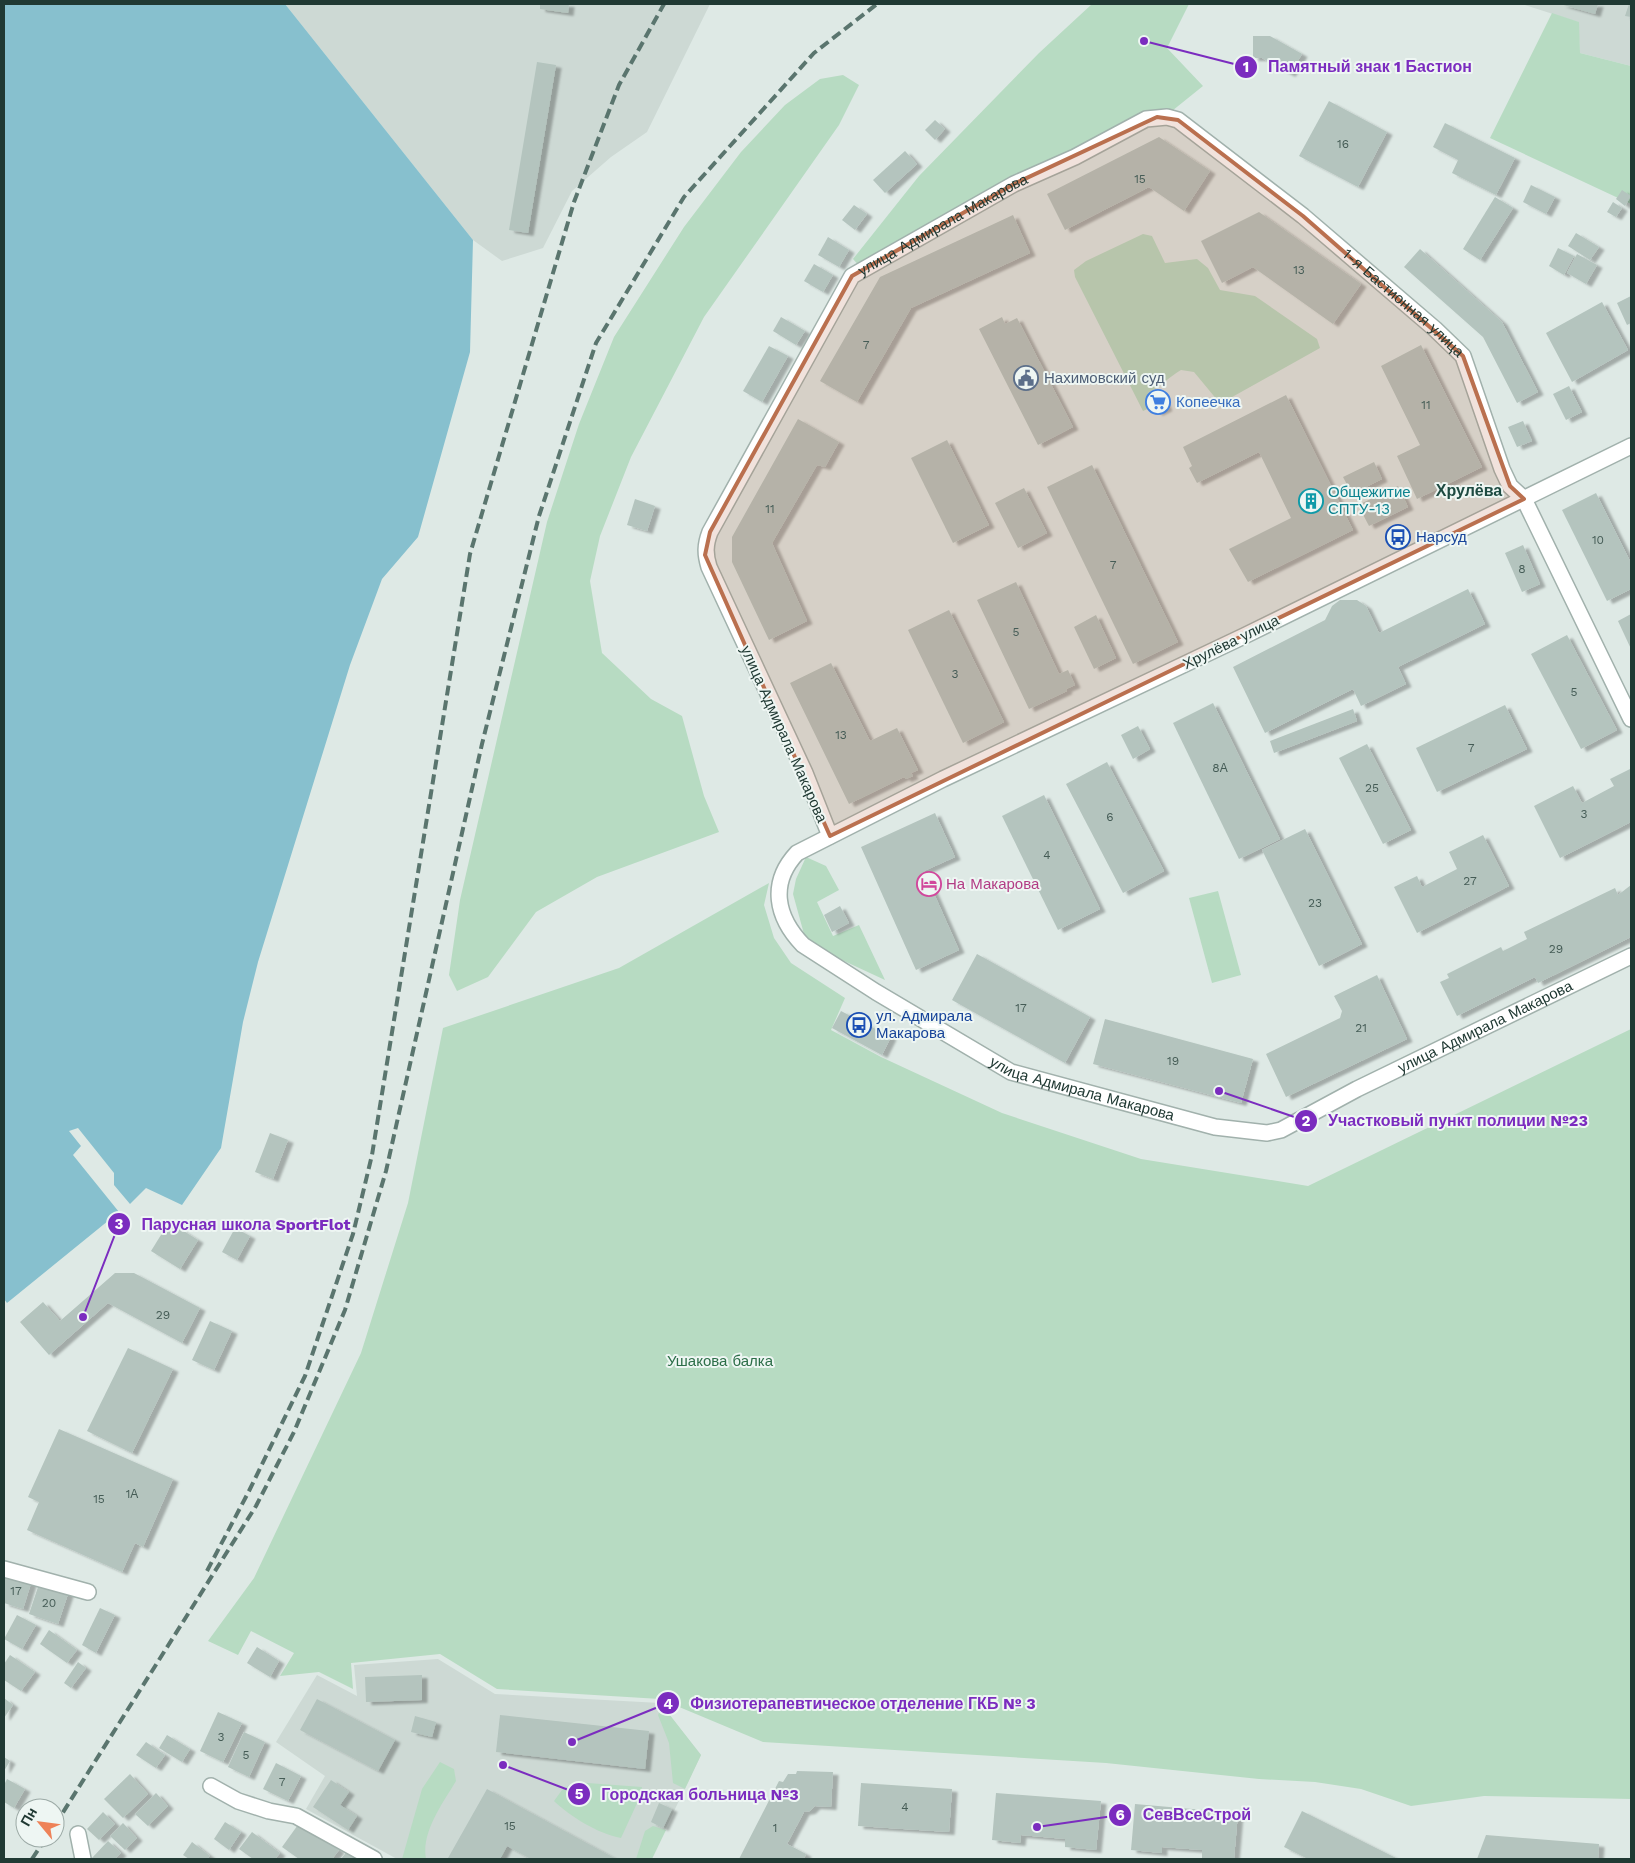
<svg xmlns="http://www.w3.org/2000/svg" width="1635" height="1863" font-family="'Work Sans',sans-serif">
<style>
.built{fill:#cdd9d4}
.green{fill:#b7dbc2}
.water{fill:#87c0ce}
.building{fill:#b4c4be;filter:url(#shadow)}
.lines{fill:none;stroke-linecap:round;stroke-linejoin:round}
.minor-casing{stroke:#a1b1ac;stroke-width:18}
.minor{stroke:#fff;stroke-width:15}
.rail{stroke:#5a756e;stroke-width:4;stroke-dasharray:10 5;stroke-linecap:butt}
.marked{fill:#ba704f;fill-opacity:0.2;stroke:#ba704f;stroke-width:4;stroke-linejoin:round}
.labels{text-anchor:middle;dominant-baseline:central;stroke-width:4;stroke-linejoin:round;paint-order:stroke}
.number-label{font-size:12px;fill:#455c56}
.street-label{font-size:15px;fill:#203933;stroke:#eef6f3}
.service-label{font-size:15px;fill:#4e5e75;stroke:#eef6f3;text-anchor:start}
.shop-label{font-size:15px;fill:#366cbe;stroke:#eef6f3;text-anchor:start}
.culture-label{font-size:15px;fill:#0d838f;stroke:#eef6f3;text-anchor:start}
.transit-label{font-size:15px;fill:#164399;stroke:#eef6f3;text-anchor:start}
.hotel-label{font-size:15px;fill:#b23c85;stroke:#eef6f3;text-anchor:start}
.park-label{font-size:15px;fill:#2c6e48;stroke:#eef6f3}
.neighbourhood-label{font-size:16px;font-weight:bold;fill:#1d4a41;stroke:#eef6f3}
.leader{fill:none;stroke:#7b2cbf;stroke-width:2}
.callout-dot{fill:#7b2cbf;stroke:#eef6f3;stroke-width:2}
.mark-label{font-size:15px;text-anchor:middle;font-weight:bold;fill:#fff}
.callout-label{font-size:16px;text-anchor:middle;font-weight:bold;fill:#7b2cbf;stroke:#eef6f3;stroke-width:4;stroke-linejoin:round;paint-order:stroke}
</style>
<defs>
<filter id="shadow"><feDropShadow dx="5.5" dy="3" stdDeviation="1" flood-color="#0004"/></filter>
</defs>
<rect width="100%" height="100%" fill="#dee9e5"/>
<g class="built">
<polygon points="285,4 710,4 647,132 611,157 572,191 543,248 502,261 473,240"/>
<polygon points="1522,4 1631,4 1631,66 1580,53 1578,22"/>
<polygon points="438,1659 495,1694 660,1703 701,1755 651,1859 397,1859 306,1809 325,1776 276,1742 317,1675 357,1696 354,1665"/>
</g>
<g class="green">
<polygon points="1092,4 1189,4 1167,48 1203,86 1162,119 861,268 853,259 919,176 1039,53"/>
<polygon points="1552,13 1579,22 1580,53 1631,66 1631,204 1490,138"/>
<polygon points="843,75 859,85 839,125 704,317 631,457 600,536 590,581 602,653 651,699 682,716 704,796 719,832 597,877 536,912 488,977 457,991 449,975 460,900 547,522 579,424 614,337 684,227 741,152 785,105 820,79"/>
<path d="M 1143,234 L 1152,236 L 1165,263 L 1197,259 L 1208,268 L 1220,290 L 1255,296 L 1317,339 L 1320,348 L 1225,401 L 1218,401 L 1194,372 L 1181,370 C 1169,377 1160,387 1148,393 L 1152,407 L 1143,411 L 1075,277 L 1074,270 L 1086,261 Z"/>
<polygon points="806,857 826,866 839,890 817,902 833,936 859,925 885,980 816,948 804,934 793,894 796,879"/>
<polygon points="769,883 764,905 774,938 791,963 845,998 831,1030 881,1057 1002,1113 1141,1159 1308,1186 1631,1029 1631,1799 1484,1796 1411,1806 1361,1789 1315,1782 1259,1779 1106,1763 763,1742 660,1699 497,1689 440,1654 351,1663 353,1689 319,1672 280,1676 294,1653 251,1631 238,1655 208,1641 254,1578 361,1353 408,1203 443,1028 619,968"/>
<polygon points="1218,891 1241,975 1212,983 1189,898"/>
<polygon points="662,1705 701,1755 685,1789 673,1783 669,1743 658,1715"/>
<path d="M 440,1762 L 454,1769 L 456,1781 C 443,1803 421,1832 426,1859 L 402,1859 L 422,1789 Z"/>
<path d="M 574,1782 L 642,1787 L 639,1799 L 621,1838 C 597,1833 572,1818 554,1801 L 562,1790 Z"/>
<polygon points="653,1826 666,1830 652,1859 636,1859 645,1831"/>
</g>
<polygon class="water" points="4,4 285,4 473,240 470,352 418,537 382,579 350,665 258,962 243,1022 221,1148 182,1205 146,1188 130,1204 114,1185 114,1173 78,1128 69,1131 81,1146 73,1155 119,1212 7,1303 4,1299"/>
<g class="building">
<polygon points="540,4 569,4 568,13 540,9"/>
<polygon points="1560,4 1598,4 1595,14"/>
<polygon points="1629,4 1631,4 1631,17 1625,16"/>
<polygon points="1253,36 1270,36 1302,54 1290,74 1262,58 1253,58"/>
<polygon points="537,62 556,65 528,233 509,230"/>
<polygon points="1329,101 1387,132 1358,187 1299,156"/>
<polygon points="935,120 945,129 935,140 925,130"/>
<polygon points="1445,123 1515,158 1496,195 1452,173 1458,160 1433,147"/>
<polygon points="1159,137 1210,171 1184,211 1149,187 1065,230 1047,194"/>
<polygon points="905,151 917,164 885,193 873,180"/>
<polygon points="1531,185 1555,197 1546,214 1523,202"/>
<polygon points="1622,190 1631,196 1625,206 1616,199"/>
<polygon points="1495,197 1513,208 1480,260 1463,249"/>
<polygon points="1613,202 1622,208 1616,217 1607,212"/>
<polygon points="854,205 867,214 855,230 842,220"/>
<polygon points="1259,212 1361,284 1333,324 1253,267 1222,283 1201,241"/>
<polygon points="1013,215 1030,253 911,308 857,402 820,381 880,277"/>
<polygon points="1576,233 1599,247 1590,260 1568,246"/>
<polygon points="828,237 849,250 839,267 818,255"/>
<polygon points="1558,248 1574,256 1564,275 1549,266"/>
<polygon points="1420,249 1502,322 1538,392 1517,403 1483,337 1404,267"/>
<polygon points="1577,254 1597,265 1586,284 1567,273"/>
<polygon points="814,264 833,275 823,292 804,281"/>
<polygon points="1631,296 1631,323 1627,325 1617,303"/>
<polygon points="1602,302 1628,350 1572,382 1546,333"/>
<polygon points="781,317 805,331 796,345 773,331"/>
<polygon points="1002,317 1005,324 1017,318 1073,427 1038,445 979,329"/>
<polygon points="1421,345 1482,467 1417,499 1397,456 1420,445 1381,366"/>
<polygon points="769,346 788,356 762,402 743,391"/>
<polygon points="1569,386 1582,412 1566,420 1553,394"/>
<polygon points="1159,390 1167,408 1157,413 1149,395"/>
<polygon points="1286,395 1353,530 1248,582 1229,549 1291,518 1259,452 1197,483 1189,468 1192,466 1183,447"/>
<polygon points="798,419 839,442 825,467 817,465 772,543 807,621 769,640 732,562 732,537"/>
<polygon points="1523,421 1532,441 1517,447 1508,427"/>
<polygon points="947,440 989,525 953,543 911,458"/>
<polygon points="1374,462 1382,479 1352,494 1343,477"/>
<polygon points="1092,465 1178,642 1133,664 1047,487"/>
<polygon points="1398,486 1408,507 1369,526 1358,505"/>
<polygon points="1024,488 1047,533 1018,548 995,503"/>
<polygon points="1596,493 1631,563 1631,589 1607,601 1562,510"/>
<polygon points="635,499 655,506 647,531 627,525"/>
<polygon points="1402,533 1403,537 1394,541 1392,538"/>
<polygon points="1523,545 1540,584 1522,592 1505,553"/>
<polygon points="1016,582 1059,674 1068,670 1075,685 1066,689 1067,691 1029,709 977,600"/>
<polygon points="1468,589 1485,624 1398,667 1406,684 1361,706 1353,689 1265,733 1233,667 1325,620 1332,606 1340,600 1357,600 1366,606 1379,633"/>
<polygon points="949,610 1004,722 963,743 908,630"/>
<polygon points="1631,614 1631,649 1618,621"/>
<polygon points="1096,615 1116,658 1094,669 1074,627"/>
<polygon points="1567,635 1617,730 1581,749 1531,654"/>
<polygon points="831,663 870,741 897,728 918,770 911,773 913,776 906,779 904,777 849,804 790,683"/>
<polygon points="1213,703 1280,839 1239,859 1173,723"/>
<polygon points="1505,705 1527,749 1437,792 1416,748"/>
<polygon points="1353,709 1357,721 1274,753 1270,741"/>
<polygon points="1138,726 1150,749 1133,759 1121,735"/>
<polygon points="1367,744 1411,830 1383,844 1339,758"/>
<polygon points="1107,762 1164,871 1123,893 1066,784"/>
<polygon points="1630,769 1631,822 1560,858 1534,806 1573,786 1582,803 1614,786 1610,779"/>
<polygon points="1044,795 1100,909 1058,930 1002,816"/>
<polygon points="935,813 955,857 924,871 959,950 916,970 861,847"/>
<polygon points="1305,829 1362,944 1319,966 1262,850"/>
<polygon points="1483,835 1509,886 1417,933 1394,887 1417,876 1422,887 1457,869 1449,852"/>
<polygon points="1631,885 1631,937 1538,983 1535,977 1457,1016 1440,982 1449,978 1447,974 1501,947 1503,951 1527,939 1524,932 1615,888 1618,895"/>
<polygon points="840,906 849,923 832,932 824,915"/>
<polygon points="977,954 1090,1017 1065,1063 952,1000"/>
<polygon points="1377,975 1407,1039 1286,1097 1266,1054 1340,1018 1342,1011 1334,996"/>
<polygon points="841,1011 891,1037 882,1055 832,1028"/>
<polygon points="1105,1019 1253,1059 1241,1103 1093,1064"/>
<polygon points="270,1133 288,1140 273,1179 255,1172"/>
<polygon points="169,1222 198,1240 180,1269 151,1251"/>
<polygon points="235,1228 250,1236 237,1260 222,1252"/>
<polygon points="115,1273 134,1273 200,1308 182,1343 108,1303 49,1355 20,1322 43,1302 60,1321"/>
<polygon points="210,1321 232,1331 214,1370 192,1360"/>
<polygon points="128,1348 173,1369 132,1453 87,1431"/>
<polygon points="59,1429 173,1479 143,1547 135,1543 122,1572 27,1530 39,1502 28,1497"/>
<polygon points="4,1576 32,1580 23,1609 4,1603"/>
<polygon points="40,1581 69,1591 58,1624 29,1614"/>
<polygon points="100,1608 115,1615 96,1653 82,1645"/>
<polygon points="17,1615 36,1625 22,1649 4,1639"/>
<polygon points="49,1630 77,1650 67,1663 40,1644"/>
<polygon points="257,1647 279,1661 270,1677 247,1663"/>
<polygon points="10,1655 35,1672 21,1691 4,1680 4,1664"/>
<polygon points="78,1662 86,1668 71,1688 64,1683"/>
<polygon points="422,1675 422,1700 366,1702 365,1677"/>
<polygon points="4,1698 13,1705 4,1718"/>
<polygon points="317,1699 395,1740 378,1771 300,1730"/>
<polygon points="218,1712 242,1723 223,1762 200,1751"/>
<polygon points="500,1715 649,1731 645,1769 496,1752"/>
<polygon points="415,1716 436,1722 432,1737 411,1732"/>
<polygon points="244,1732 265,1742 249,1777 228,1767"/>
<polygon points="167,1735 190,1749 182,1762 159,1748"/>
<polygon points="146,1742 165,1755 156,1768 136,1755"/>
<polygon points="4,1757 10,1761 4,1771"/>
<polygon points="276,1763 301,1776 288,1801 263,1789"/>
<polygon points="797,1771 833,1772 831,1807 815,1806 810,1811 804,1812 787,1844 806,1854 804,1859 739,1859 779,1781 783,1782 788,1774 796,1774"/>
<polygon points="130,1774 148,1794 123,1818 104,1799"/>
<polygon points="7,1779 25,1789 14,1808 4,1802 4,1785"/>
<polygon points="331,1780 349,1792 340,1805 357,1816 348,1830 313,1807"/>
<polygon points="861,1783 952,1789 949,1832 858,1826"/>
<polygon points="487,1789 616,1859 531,1859 507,1846 500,1859 448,1858"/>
<polygon points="156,1793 168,1806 148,1826 135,1814"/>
<polygon points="996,1793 1101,1801 1096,1850 1065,1847 1065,1839 1021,1835 1020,1843 992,1840"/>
<polygon points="659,1803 672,1809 663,1828 651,1822"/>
<polygon points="1135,1804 1238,1813 1234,1859 1202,1859 1202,1850 1162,1847 1162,1853 1131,1850"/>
<polygon points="1302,1811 1398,1859 1308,1859 1284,1847"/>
<polygon points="103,1812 115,1824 99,1840 87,1829"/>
<polygon points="225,1822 241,1832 229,1850 214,1839"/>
<polygon points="300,1822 339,1850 332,1859 299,1859 282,1847"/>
<polygon points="123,1823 137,1838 125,1850 110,1836"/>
<polygon points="252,1832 280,1853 275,1859 253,1859 239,1849"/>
<polygon points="1486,1835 1599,1844 1598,1859 1477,1859"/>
<polygon points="108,1841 121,1853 115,1859 91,1859"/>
<polygon points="192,1842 210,1856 207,1859 189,1859 183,1855"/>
<polygon points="348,1850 361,1859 341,1859"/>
</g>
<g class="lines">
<defs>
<g id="minor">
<path id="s1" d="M 1631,446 L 1244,636 L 943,779 L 797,853 C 769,883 776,917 803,945 L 876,992 L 1011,1072 L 1215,1127 L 1267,1133 L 1281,1130 L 1357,1089 L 1631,956"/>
<path id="s2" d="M 830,836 L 805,773 L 709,567 C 705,554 705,545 710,532 L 852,276 L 1014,184 L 1075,157 L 1146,119 L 1167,117 L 1178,120 L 1303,216 L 1435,329 L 1463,356 L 1502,469 L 1510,486 L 1524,499 L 1631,719"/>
<polyline points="4,1569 88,1592"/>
<polyline points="211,1786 238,1801 269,1811 296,1816 374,1859"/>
<polyline points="78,1834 83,1859"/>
</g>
</defs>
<use href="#minor" class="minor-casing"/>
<use href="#minor" class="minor"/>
<g class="rail">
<polyline points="207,1571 249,1491 305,1376 353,1234 372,1155 470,554 574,202 619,85 664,4"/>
<polyline points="55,1825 256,1506 294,1432 345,1310 386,1171 482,744 539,516 596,343 684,197 814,53 877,4"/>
<polyline points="32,1859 46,1838"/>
</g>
</g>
<path class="marked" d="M 1157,117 L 1178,120 L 1303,216 L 1463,356 L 1510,486 L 1524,499 L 830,836 L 705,555 L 710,532 L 852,276 L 1014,184 Z"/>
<defs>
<symbol id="civic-ring" viewBox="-11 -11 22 22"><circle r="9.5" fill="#eef6f3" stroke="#5c6f8a" stroke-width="1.5"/><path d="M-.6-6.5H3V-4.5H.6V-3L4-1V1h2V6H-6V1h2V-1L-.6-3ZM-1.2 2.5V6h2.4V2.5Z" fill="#5c6f8a"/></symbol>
<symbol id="supermarket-ring" viewBox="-11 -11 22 22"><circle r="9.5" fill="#eef6f3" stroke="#3f7fe0" stroke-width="1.5"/><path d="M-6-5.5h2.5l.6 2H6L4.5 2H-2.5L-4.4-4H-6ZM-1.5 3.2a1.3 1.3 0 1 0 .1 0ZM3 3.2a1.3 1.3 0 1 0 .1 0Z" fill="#3f7fe0"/></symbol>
<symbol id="building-ring" viewBox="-11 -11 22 22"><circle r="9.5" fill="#eef6f3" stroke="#0f9aa8" stroke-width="1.5"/><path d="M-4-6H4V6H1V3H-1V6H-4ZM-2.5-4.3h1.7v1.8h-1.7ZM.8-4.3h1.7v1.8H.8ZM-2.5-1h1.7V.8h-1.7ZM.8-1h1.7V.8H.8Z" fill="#0f9aa8"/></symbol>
<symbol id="bus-ring" viewBox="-11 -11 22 22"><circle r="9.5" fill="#eef6f3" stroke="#1a4fb4" stroke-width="1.5"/><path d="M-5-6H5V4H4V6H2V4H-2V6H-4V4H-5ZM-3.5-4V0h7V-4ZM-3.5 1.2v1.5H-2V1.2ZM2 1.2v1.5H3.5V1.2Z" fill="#1a4fb4"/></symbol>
<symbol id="hotel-ring" viewBox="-11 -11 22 22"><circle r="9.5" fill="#eef6f3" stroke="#d1479c" stroke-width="1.5"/><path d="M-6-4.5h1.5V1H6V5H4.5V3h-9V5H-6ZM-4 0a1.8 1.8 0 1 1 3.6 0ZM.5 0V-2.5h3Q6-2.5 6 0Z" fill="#d1479c"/></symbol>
</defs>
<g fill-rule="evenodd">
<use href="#civic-ring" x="1012" y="364" width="28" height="28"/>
<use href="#supermarket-ring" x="1144" y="388" width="28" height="28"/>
<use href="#building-ring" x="1297" y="487" width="28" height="28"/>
<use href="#bus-ring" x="1384" y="523" width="28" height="28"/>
<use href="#hotel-ring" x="915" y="870" width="28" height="28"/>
<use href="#bus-ring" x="845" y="1011" width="28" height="28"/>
</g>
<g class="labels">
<g class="number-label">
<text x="1343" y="144">16</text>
<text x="1140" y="179">15</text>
<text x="1299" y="270">13</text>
<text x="866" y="345">7</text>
<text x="1426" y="405">11</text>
<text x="770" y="509">11</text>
<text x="1598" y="540">10</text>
<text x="1113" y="565">7</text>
<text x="1522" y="569">8</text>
<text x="1016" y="632">5</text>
<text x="955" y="674">3</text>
<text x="1574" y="692">5</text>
<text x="841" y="735">13</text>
<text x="1471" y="748">7</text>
<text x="1220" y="768">8А</text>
<text x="1372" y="788">25</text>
<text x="1584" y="814">3</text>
<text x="1110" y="817">6</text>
<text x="1047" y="855">4</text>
<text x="1470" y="881">27</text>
<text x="1315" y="903">23</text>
<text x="1556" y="949">29</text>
<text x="1021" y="1008">17</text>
<text x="1361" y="1028">21</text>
<text x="1173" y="1061">19</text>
<text x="163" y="1315">29</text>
<text x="132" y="1494">1А</text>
<text x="99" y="1499">15</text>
<text x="16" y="1591">17</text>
<text x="49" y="1603">20</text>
<text x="221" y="1737">3</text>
<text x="246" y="1755">5</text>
<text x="282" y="1782">7</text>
<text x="905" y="1807">4</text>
<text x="510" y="1826">15</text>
<text x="775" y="1828">1</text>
</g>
<g class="street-label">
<text stroke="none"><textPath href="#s2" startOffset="728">улица Адмирала Макарова</textPath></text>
<text stroke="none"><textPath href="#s2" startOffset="1280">1-я Бастионная улица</textPath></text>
<text transform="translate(1231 642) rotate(-26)">Хрулёва улица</text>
<text transform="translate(784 734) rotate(66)">улица Адмирала Макарова</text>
<text stroke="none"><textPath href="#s1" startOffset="1782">улица Адмирала Макарова</textPath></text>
<text stroke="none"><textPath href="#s1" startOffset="1348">улица Адмирала Макарова</textPath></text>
</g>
<g class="service-label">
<text x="1044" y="378">Нахимовский суд</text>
</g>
<g class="shop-label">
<text x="1176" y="402">Копеечка</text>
</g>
<g class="culture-label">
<text x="1328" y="492">Общежитие<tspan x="1328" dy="17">СПТУ-13</tspan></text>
</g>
<g class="transit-label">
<text x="1416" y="537">Нарсуд</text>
<text x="876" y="1016">ул. Адмирала<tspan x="876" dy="17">Макарова</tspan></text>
</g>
<g class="hotel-label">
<text x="946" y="884">На Макарова</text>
</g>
<g class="park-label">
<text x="720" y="1361">Ушакова балка</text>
</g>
<g class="neighbourhood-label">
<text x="1469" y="490">Хрулёва</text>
</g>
</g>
<path class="leader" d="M1144 41L1246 67M1219 1091L1306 1121M83 1317L119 1224M572 1742L668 1703M503 1765L579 1794M1037 1827L1120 1815"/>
<g class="callout-dot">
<circle cx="1144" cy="41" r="5"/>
<circle cx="1219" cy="1091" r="5"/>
<circle cx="83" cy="1317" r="5"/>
<circle cx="572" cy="1742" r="5"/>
<circle cx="503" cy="1765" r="5"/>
<circle cx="1037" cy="1827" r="5"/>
<circle cx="1246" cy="67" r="12"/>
<circle cx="1306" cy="1121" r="12"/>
<circle cx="119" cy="1224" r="12"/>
<circle cx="668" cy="1703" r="12"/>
<circle cx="579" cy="1794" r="12"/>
<circle cx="1120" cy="1815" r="12"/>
</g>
<g class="mark-label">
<text x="1246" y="72">1</text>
<text x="1306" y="1126">2</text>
<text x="119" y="1229">3</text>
<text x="668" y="1709">4</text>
<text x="579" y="1799">5</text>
<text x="1120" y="1820">6</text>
</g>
<g class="callout-label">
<text x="1370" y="72">Памятный знак 1 Бастион</text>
<text x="1458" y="1126">Участковый пункт полиции №23</text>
<text x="246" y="1230">Парусная школа SportFlot</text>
<text x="863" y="1709">Физиотерапевтическое отделение ГКБ № 3</text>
<text x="700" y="1800">Городская больница №3</text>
<text x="1197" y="1820">СевВсеСтрой</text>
</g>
<rect width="1635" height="1863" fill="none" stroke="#203933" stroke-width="10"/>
<g transform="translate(40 1823) rotate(299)"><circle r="24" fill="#eef6f3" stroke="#9caaa6"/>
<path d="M0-4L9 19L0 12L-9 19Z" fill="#ee8258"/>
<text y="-8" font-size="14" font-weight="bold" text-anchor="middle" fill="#203933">Пн</text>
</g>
</svg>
